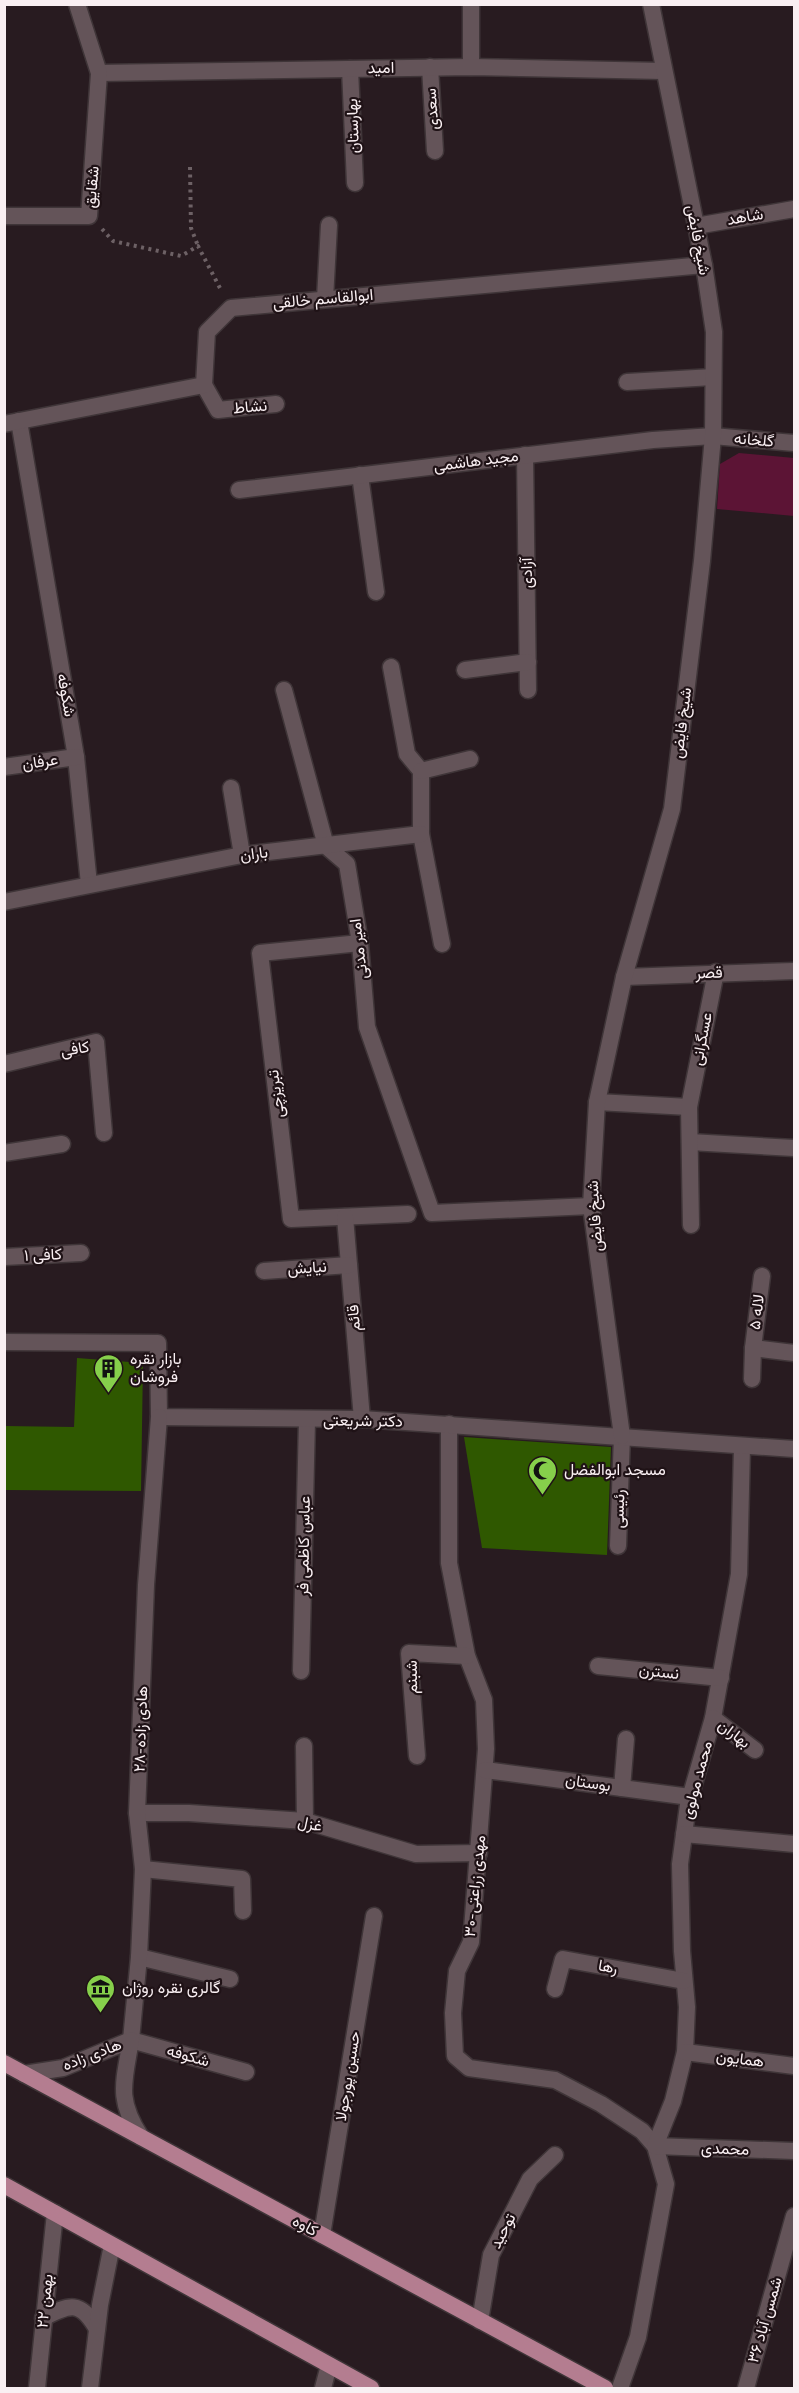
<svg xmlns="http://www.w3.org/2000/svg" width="799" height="2393" font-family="'Nunito Sans',Vazirmatn,sans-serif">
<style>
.green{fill:#5c1435}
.building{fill:#2f5800}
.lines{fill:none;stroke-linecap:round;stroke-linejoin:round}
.minor-casing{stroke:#3f3538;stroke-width:19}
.tertiary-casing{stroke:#3f3538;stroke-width:19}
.primary-casing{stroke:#3f3538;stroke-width:19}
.path{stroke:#6d6165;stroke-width:4;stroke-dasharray:3 4.5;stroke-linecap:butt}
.minor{stroke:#645459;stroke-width:16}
.tertiary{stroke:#645459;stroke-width:16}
.primary{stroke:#b47d90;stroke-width:16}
.labels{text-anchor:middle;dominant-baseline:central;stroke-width:4.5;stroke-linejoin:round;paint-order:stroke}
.street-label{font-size:16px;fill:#f9eff2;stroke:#1f1216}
.poi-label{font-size:16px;fill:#f9eff2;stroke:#1f1216;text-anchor:start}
</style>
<rect width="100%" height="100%" fill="#281b20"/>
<polygon class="green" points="739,453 794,458 794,516 717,509 720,464"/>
<g class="building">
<polygon points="77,1358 143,1363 141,1491 4,1490 4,1426 74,1427"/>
<polygon points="464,1437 611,1447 607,1555 482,1548"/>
</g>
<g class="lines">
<defs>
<g id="minor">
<polyline points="430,67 435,151"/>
<polyline points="471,67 471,4"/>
<polyline points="350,69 355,183"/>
<polyline points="99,73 471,67 663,71"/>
<polyline points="4,216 89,216 99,73 77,4"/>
<polyline points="696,226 794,209"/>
<polyline points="325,299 329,225"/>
<polyline points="627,382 713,377"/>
<polyline points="204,385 218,410 276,404"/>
<polyline points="19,421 76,757 89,884"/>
<polyline points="4,424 204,385 207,332 231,308 704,265"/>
<polyline points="525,455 528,690"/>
<polyline points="360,475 376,592"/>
<polyline points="239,490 653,440 713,436 794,443"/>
<polyline points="391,667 407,754 421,771 421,834 442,944"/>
<polyline points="465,670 528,662"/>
<polyline points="284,690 326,846 347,864 360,943 367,1027 432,1213 591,1206"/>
<polyline points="4,767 76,757"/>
<polyline points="421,771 470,759"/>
<polyline points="231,788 242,855"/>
<polyline points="4,902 242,855 421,834"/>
<polyline points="360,943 260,953 291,1219 408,1214"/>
<polyline points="624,977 794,971"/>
<polyline points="4,1064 96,1042 104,1133"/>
<polyline points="597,1102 689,1107"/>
<polyline points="690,1142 794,1148"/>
<polyline points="4,1153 62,1144"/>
<polyline points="345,1217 362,1419"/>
<polyline points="691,1225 689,1107 716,972"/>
<polyline points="4,1257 81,1253"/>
<polyline points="264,1271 349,1265"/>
<polyline points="753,1348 794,1353"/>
<polyline points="752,1379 753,1348 762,1276"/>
<polyline points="449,1424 449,1563 467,1656 484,1700 486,1749 471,1942 457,1971 453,2013 455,2056 469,2068 555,2080 601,2104 642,2131 655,2146 666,2184 638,2337 620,2388"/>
<polyline points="742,1447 739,1574 713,1718 688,1805 680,1864 682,1951 687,2007 685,2052 673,2101 655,2146 794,2151"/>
<polyline points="618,1546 622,1436"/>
<polyline points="598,1666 721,1678"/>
<polyline points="301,1671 307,1420"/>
<polyline points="713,1718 755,1750"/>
<polyline points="304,1746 305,1821"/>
<polyline points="417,1756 409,1653 467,1656"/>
<polyline points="485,1770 690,1797"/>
<polyline points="622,1788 626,1739"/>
<polyline points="137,1813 189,1813 305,1821 416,1854 479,1853"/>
<polyline points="684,1834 794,1844"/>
<polyline points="143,1869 242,1879 243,1911"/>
<polyline points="139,1957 230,1979"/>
<polyline points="555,1989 563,1959 684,1981"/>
<polyline points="131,2040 246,2072"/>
<polyline points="685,2052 794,2066"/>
<polyline points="322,2235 374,1916"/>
<polyline points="480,2321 491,2255 530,2179 555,2155"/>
<polyline points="323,2388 329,2365"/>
</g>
<g id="tertiary">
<polyline points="4,1342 158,1343 159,1417 362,1419 794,1449"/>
<polyline points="622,1436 591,1206 597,1102 624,977 672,809 702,561 713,436 714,332 704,265 651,4"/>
<polyline points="131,2040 139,1957 143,1869 137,1813 146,1585 159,1417"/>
<path d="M 24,2074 L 63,2068 L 131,2040 C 124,2082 116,2099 141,2137"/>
<path d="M 43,2318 C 70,2304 80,2300 97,2329"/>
<polyline points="37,2388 55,2213"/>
<polyline points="90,2388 100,2305 112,2245"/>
<polyline points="746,2388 794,2216"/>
</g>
<g id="primary">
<polyline points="4,2063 605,2388"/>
<polyline points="4,2185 371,2388"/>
</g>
</defs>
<use href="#minor" class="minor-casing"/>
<use href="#tertiary" class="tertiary-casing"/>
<use href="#primary" class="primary-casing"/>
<g class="path">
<polyline points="190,167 191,228 198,246"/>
<polyline points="102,229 113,241 181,256 198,246 221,290"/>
</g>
<use href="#minor" class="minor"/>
<use href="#tertiary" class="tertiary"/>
<use href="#primary" class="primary"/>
</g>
<defs>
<symbol id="building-pin" viewBox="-11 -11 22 30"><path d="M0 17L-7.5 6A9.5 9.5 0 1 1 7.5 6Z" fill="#86cf4b" stroke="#1f1216"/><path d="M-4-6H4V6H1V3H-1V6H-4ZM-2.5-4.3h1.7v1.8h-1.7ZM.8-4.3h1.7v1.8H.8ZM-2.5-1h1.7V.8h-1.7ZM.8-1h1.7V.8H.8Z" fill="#111"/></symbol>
<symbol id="mosque-pin" viewBox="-11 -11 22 30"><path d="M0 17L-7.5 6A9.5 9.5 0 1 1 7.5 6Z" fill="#86cf4b" stroke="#1f1216"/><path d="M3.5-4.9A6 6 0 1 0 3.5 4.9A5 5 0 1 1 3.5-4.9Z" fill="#111"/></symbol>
<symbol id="museum-pin" viewBox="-11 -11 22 30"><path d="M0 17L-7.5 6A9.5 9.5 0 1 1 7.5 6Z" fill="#86cf4b" stroke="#1f1216"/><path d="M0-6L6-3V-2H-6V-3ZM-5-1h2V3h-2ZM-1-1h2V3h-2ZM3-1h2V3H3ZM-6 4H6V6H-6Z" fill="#111"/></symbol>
</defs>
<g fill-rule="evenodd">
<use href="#building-pin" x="92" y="1352" width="33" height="45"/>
<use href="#mosque-pin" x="526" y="1454" width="33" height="45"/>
<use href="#museum-pin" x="84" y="1972" width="33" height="45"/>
</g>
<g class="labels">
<g class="street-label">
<text transform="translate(381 68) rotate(-1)">امید</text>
<text transform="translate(432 109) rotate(-94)">سعدی</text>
<text transform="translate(353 126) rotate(-92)">بهارستان</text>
<text transform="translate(92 187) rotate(-85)">شقایق</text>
<text transform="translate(745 217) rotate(-10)">شاهد</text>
<text transform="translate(698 240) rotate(79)">شیخ فایض</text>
<text transform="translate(323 299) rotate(-5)">ابوالقاسم خالقی</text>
<text transform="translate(250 407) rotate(-5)">نشاط</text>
<text transform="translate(754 440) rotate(5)">گلخانه</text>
<text transform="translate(476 461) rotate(-7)">مجید هاشمی</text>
<text transform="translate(527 573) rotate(-91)">آزادی</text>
<text transform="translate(66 695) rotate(80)">شکوفه</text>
<text transform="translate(682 723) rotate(-83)">شیخ فایض</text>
<text transform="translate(40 762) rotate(-8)">عرفان</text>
<text transform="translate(254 854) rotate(-7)">باران</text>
<text transform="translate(359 949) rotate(-97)">امیر مدنی</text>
<text transform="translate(709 973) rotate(-2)">قصر</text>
<text transform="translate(702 1039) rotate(-79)">عسگرانی</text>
<text transform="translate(75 1049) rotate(-9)">کافی</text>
<text transform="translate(276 1094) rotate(-97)">تبریزچی</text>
<text transform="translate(595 1216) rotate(-94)">شیخ فایض</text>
<text transform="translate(43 1255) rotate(-2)">کافی ۱</text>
<text transform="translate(307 1268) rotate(-4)">نیایش</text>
<text transform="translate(757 1312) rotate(-83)">لاله ۵</text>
<text transform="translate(354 1318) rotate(-95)">قائم</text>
<text transform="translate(363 1421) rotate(1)">دکتر شریعتی</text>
<text transform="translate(619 1509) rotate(-89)">رئیسی</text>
<text transform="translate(304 1546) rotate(-89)">عباس کاظمی فر</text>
<text transform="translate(659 1672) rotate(6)">نسترن</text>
<text transform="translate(412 1677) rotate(-91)">شبنم</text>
<text transform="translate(141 1729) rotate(-88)">۲۸-هادی زاده</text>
<text transform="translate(734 1734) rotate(37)">بهاران</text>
<text transform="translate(697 1780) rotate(-75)">محمد مولوی</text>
<text transform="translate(588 1783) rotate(8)">بوستان</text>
<text transform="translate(310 1824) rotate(12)">غزل</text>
<text transform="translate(475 1886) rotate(-84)">۳۰-مهدی زراعتی</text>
<text transform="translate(608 1967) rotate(10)">رها</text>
<text transform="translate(92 2055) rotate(-21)">هادی زاده</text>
<text transform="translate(188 2056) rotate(16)">شکوفه</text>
<text transform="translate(740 2059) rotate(7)">همایون</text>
<text transform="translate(348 2076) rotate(-81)">حسین پورجولا</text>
<text transform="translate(725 2149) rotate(2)">محمدی</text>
<text transform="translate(305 2226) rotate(28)">کاوه</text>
<text transform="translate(503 2231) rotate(-63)">توحید</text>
<text transform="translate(45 2301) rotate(-84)">۲۲ بهمن</text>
<text transform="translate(765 2320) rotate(-74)">شمس آباد ۳۶</text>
</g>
<g class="poi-label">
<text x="130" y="1359">بازار نقره<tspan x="130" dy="18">فروشان</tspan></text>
<text x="564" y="1470">مسجد ابوالفضل</text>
<text x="122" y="1988">گالری نقره روژان</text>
</g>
</g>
<rect width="799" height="2393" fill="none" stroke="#f9eff2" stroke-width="12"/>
</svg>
